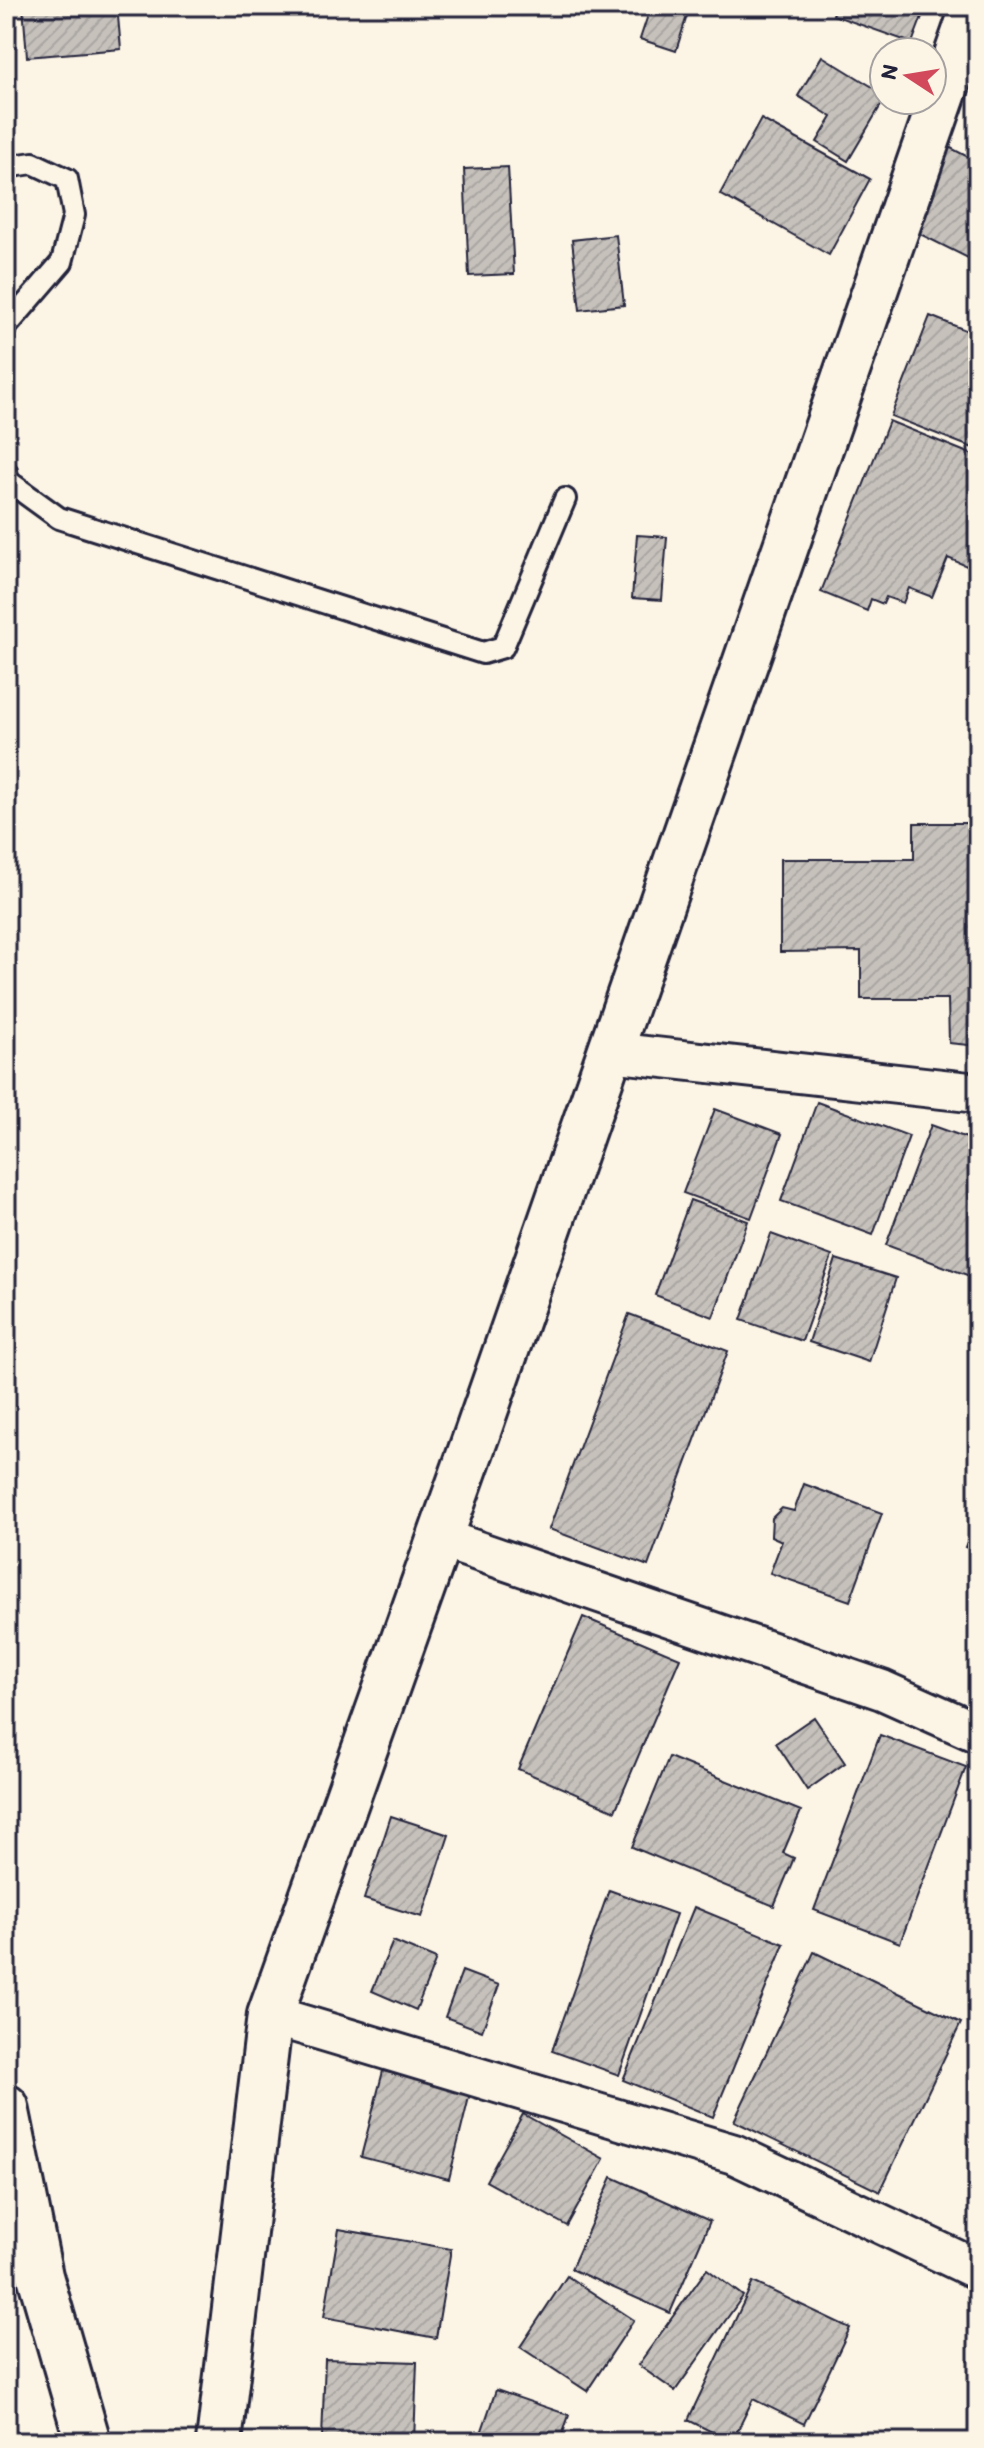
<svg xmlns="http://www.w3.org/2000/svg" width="984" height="2448" font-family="Itim,sans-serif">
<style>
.building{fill:url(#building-hatch);stroke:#22223b;stroke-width:2}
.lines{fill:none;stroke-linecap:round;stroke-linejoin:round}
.lane-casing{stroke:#22223b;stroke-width:26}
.street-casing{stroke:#22223b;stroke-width:44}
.secondary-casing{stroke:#22223b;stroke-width:50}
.highway-casing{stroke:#22223b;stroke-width:50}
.lane{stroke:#fcf5e5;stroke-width:20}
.street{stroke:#fcf5e5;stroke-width:38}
.secondary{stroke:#fcf5e5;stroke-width:44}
.highway{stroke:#fcf5e5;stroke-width:44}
</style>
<defs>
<pattern id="building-hatch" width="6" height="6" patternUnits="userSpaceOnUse" patternTransform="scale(2)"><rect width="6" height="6" fill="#c6c1bb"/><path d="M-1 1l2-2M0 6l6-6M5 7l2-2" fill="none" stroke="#aaa6a2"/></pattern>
</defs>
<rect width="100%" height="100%" fill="#fcf5e5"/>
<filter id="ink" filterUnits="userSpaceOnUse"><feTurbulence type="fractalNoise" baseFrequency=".0125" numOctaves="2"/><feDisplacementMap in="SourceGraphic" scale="16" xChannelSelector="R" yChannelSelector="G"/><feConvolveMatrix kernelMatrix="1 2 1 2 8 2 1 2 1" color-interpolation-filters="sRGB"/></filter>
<g filter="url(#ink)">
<g class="building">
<polygon points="23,6 117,6 121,49 27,57"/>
<polygon points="468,6 524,6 522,15"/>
<polygon points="651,6 690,6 676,51 640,39"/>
<polygon points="836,6 926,6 912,43 833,15"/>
<polygon points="822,56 884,94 884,100 848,161 817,142 832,117 798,96"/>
<polygon points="761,119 870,179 829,255 720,194"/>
<polygon points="945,145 978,162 978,263 904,226"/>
<polygon points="508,167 514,274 469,276 464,169"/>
<polygon points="616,235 624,305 580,310 572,240"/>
<polygon points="930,316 978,335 978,450 891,416"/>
<polygon points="889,421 978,457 978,544 969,567 948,558 932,597 909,588 903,603 886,597 883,604 871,599 867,611 821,592"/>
<polygon points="637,535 667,537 662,600 632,598"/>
<polygon points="914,823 978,823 978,1046 949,1043 948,999 861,999 861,951 780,952 780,859 914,859"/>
<polygon points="817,1102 909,1136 873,1235 781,1201"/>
<polygon points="715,1109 782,1134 751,1218 683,1193"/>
<polygon points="931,1125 978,1142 978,1279 886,1245"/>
<polygon points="690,1200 748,1221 713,1317 655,1295"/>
<polygon points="771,1234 832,1256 802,1341 741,1320"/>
<polygon points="836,1259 896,1278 869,1362 809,1342"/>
<polygon points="629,1314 728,1351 648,1566 549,1529"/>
<polygon points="804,1484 882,1513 850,1601 770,1573 782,1541 771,1536 772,1518 782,1508 794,1511"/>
<polygon points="978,1512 978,1551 965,1547"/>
<polygon points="583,1617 680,1658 615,1811 518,1769"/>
<polygon points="814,1717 845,1763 807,1790 776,1743"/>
<polygon points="880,1735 966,1767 900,1943 814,1910"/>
<polygon points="669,1757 801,1811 783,1853 794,1858 774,1906 632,1847"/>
<polygon points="391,1816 449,1835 422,1917 364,1899"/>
<polygon points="609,1890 676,1914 619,2075 552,2051"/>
<polygon points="694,1907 784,1944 713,2117 623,2080"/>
<polygon points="393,1941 436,1959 416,2010 372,1991"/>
<polygon points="814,1952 961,2023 880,2192 734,2121"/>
<polygon points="462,1971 499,1985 482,2031 445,2017"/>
<polygon points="383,2071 470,2093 449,2179 361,2157"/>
<polygon points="523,2114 604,2159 567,2226 486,2181"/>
<polygon points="612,2177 710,2221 670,2313 571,2269"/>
<polygon points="339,2229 451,2249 436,2338 324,2317"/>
<polygon points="707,2269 743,2296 675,2391 638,2365"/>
<polygon points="567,2276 634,2320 587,2391 520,2347"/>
<polygon points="753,2282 850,2328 804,2424 753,2399 732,2442 688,2420"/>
<polygon points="325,2359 417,2362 414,2442 322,2439"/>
<polygon points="496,2390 569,2415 560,2442 478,2442"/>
</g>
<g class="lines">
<defs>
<g id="lane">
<polyline points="6,167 33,163 67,179 74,215 62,262 6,327"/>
<polyline points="6,471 8,481 59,518 483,653 503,647 565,499"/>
</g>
<g id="street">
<polyline points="610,1052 978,1093"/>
<polyline points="440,1538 882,1690 978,1733"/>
<polyline points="270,2015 734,2154 978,2270"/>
</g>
<polyline id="secondary" points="219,2442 270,2015 478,1431 974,6"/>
<polyline id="highway" points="6,2107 40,2276 88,2442"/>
</defs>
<use href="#lane" class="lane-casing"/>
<use href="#street" class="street-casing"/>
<use href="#secondary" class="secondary-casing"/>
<use href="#highway" class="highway-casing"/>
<use href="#lane" class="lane"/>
<use href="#street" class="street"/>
<use href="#secondary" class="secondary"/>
<use href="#highway" class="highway"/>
</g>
</g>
<rect width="984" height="2448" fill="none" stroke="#fcf5e5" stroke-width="32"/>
<rect x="16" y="16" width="952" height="2416" fill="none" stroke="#22223b" stroke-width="3" filter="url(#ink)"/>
<g transform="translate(908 76) rotate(282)"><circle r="38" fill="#fcf5e5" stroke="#a5a1a1" stroke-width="2"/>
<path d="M0-6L14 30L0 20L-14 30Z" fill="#d1495b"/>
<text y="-12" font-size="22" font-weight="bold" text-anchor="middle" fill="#22223b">N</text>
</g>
</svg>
